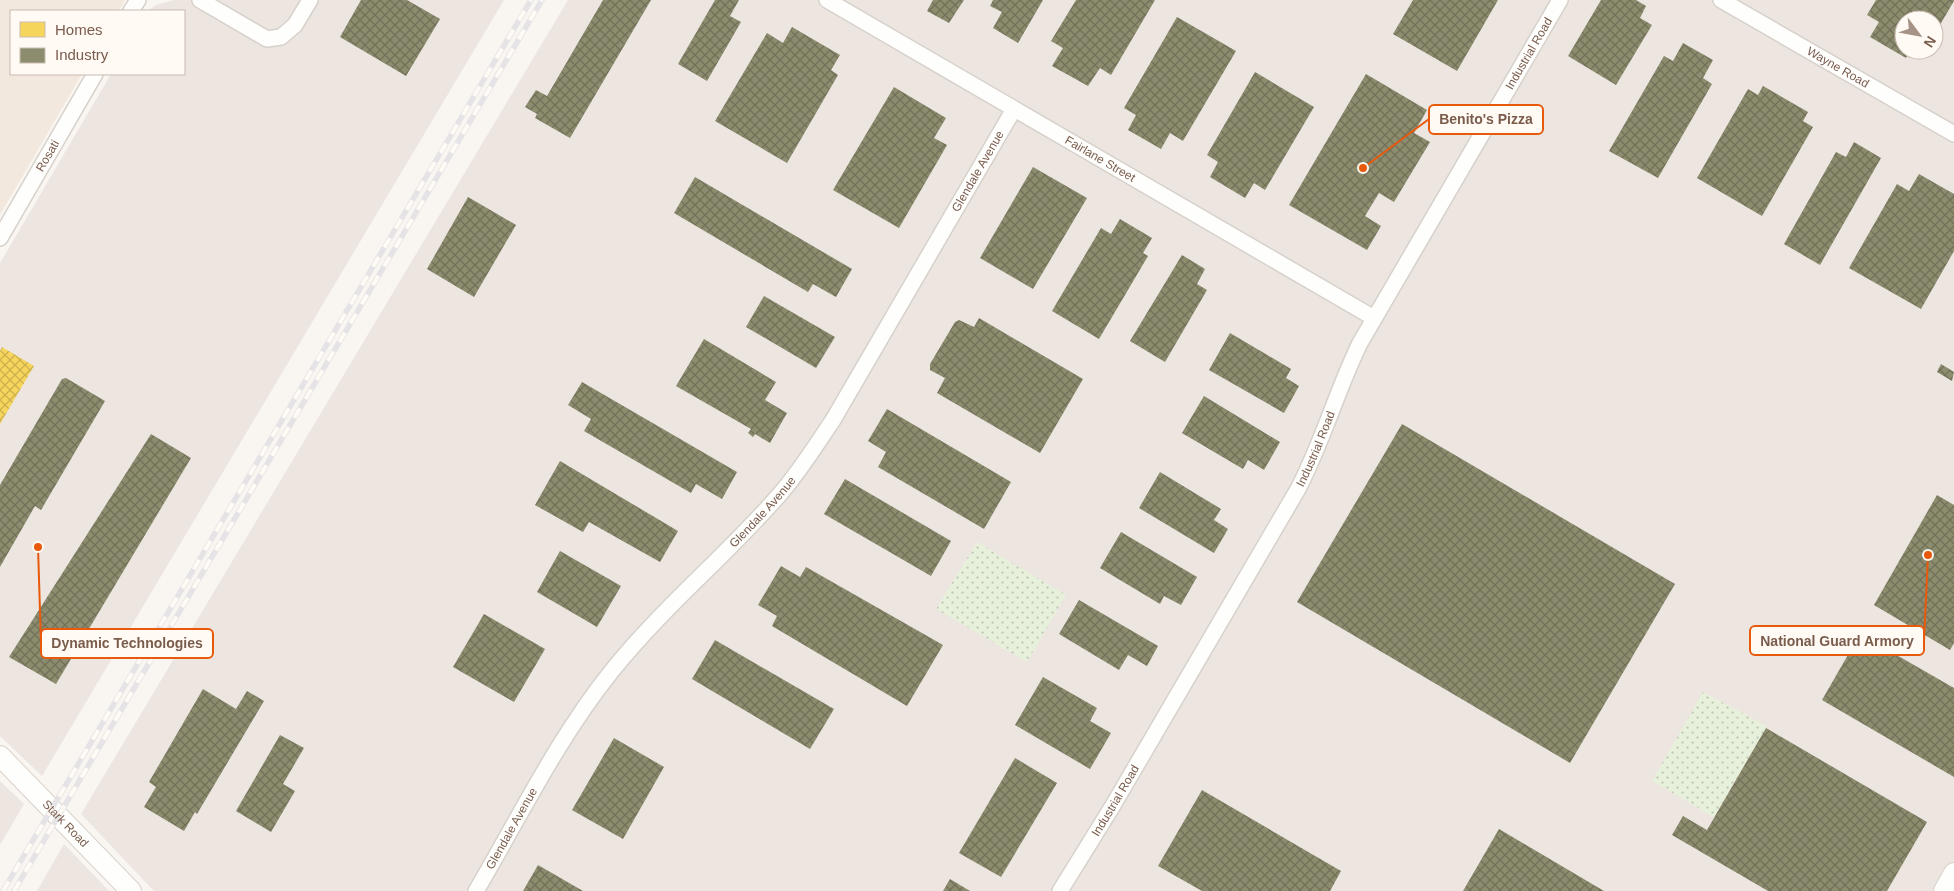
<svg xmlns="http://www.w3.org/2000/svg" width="1954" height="891" font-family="Arial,sans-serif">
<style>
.residential{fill:#f2e8de}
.industrial{fill:#ede5e0;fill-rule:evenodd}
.grass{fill:url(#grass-dots)}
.homes{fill:url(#homes-cross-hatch)}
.industry{fill:url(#industry-cross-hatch)}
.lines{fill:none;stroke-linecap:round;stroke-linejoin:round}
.street-casing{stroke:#d7d1cb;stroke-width:18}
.secondary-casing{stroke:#d9d2cb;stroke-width:22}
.street{stroke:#fefefd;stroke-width:15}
.secondary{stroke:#fefefd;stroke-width:20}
.rail-casing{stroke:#e6e3e7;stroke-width:5.5}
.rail{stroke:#fffaf3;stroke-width:4;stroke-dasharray:11;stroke-linecap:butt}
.labels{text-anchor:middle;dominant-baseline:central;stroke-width:5;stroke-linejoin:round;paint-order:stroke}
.street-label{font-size:12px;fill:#7a5c4d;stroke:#fffaf3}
.leader{fill:none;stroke:#e8590c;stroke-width:2}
.callout-dot{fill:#e8590c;stroke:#fffaf3;stroke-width:2}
.callout{fill:#fffaf3;stroke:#e8590c;stroke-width:2}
.callout-label{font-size:14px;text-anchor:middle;font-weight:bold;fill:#7a5c4d}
</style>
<defs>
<pattern id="grass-dots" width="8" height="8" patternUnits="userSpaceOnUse" patternTransform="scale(1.25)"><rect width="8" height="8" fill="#e7f0db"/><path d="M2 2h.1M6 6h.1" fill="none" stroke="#c0c6b4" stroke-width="1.8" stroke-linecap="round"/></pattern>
<pattern id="homes-cross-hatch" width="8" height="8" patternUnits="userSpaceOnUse" patternTransform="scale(1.25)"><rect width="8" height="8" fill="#f6d55c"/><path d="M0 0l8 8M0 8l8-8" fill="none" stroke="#ccb04e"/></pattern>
<pattern id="industry-cross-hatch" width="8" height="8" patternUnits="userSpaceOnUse" patternTransform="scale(1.25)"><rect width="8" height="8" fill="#8c8c6e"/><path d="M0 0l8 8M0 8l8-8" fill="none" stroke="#727058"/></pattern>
</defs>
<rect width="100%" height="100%" fill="#f9f5f0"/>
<polygon class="residential" points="0,0 125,0 119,11 11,11 11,74 82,74 0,215"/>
<g class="industrial">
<polygon points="174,0 504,0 42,776 0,736 0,263 111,74 184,74 184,11 148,11 156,5"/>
<path d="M 568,0 L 1954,0 L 1954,861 L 1937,891 L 154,891 L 81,814 ZM 1904,20 L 1934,20 L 1934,50 L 1904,50 Z"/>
<polygon points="0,781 24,804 0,845"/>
<polygon points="64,844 109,891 37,891"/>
</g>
<g class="grass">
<polygon points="977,542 1066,595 1027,662 936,609"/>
<polygon points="1703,692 1767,726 1714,817 1652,781"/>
</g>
<polygon class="homes" points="2,347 34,366 0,424 0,351"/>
<g class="industry">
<polygon points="361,0 407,0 440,19 406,76 340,37"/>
<polygon points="603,0 651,0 570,138 535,118 537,114 525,107 536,90 547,96"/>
<polygon points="715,0 739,0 730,16 741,22 707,81 678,64"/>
<polygon points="933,0 964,0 949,23 927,11"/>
<polygon points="993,0 1043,0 1018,43 993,28 1002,12 990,6"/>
<polygon points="1076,0 1155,0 1111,75 1100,68 1088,86 1052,66 1063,48 1051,41"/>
<polygon points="1413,0 1498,0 1457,71 1393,34"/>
<polygon points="1601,0 1636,0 1646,6 1640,18 1652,25 1616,85 1568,56"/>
<polygon points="1876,0 1954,0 1954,1 1934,35 1934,20 1904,20 1904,50 1910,50 1906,58 1870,37 1879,22 1867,15"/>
<polygon points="1177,17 1236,51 1183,141 1170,133 1161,149 1128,130 1136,115 1124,108"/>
<polygon points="792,27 840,55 831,70 838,75 787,163 715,121 767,33 783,43"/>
<polygon points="1683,43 1713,60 1703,78 1712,84 1658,178 1609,151 1664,56 1673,61"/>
<polygon points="1255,72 1314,107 1265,190 1254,183 1245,198 1210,177 1218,162 1207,155"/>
<polygon points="1366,74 1427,110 1414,133 1430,142 1394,202 1379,193 1365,216 1381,226 1367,250 1289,205"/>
<polygon points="1763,86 1808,112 1803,121 1813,127 1762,216 1697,178 1748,89 1758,95"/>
<polygon points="894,87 946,118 934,138 947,145 899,228 833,190"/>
<polygon points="1854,142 1881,158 1820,265 1784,244 1836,152 1846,157"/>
<polygon points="1033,167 1087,198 1033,289 980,258"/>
<polygon points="1919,174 1954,194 1954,251 1921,309 1849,268 1897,184 1909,191"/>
<polygon points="695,177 852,269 836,297 813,284 808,292 674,213"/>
<polygon points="468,197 516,225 474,297 427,269"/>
<polygon points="1120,219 1152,238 1143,253 1148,256 1099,339 1052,311 1101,228 1111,234"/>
<polygon points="1182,255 1205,269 1197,284 1207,290 1165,362 1130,341"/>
<polygon points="764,296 835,337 816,368 746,327"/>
<polygon points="979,318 1083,379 1040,453 937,393 945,378 930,370 930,364 955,322 959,320 974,327"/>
<polygon points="1230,333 1291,369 1286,378 1299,386 1284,413 1209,370"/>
<polygon points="704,339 776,382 765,400 787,413 770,443 755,434 753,437 748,433 751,429 676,386"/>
<polygon points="1941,364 1954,372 1952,381 1937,372"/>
<polygon points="66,378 105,401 41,510 35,506 0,567 0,485 62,379"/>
<polygon points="582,382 737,472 722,499 696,484 691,493 584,431 591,419 568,405"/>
<polygon points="1204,396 1280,442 1264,470 1248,460 1243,469 1182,433"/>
<polygon points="887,409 1011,482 984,529 878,467 886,452 868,441"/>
<polygon points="1402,424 1675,584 1570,763 1297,602"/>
<polygon points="151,434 191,458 56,684 9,657"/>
<polygon points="560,461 678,531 660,562 589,522 583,532 535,505"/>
<polygon points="1160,472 1221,509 1214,520 1228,529 1214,553 1139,508"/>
<polygon points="845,479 951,541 931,576 824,514"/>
<polygon points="1937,495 1954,505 1954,643 1950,650 1874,605"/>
<polygon points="1121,532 1197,577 1181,605 1164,596 1160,604 1100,568"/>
<polygon points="560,551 621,586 597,627 537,592"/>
<polygon points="781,566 800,577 806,567 943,645 907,706 772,626 777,616 758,605"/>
<polygon points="1079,600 1158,646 1147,666 1128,655 1119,670 1059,634"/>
<polygon points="484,614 545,649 514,702 453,667"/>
<polygon points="1860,634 1954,688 1954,777 1822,700"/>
<polygon points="715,640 834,709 810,749 692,679"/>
<polygon points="1043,677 1097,708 1090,721 1111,733 1090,769 1015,725"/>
<polygon points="203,689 236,709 247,691 264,701 197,814 195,812 184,831 144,807 156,787 149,782"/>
<polygon points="1766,728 1927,822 1887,891 1768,891 1672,835 1683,816 1707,830"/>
<polygon points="280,735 304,748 283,784 295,791 271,832 236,811"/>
<polygon points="614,738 664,767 623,839 572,810"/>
<polygon points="1015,758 1057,783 1001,877 959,853"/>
<polygon points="1202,790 1341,871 1330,891 1202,891 1158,866"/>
<polygon points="1499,829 1604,891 1463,891"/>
<polygon points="538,865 583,891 523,891"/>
<polygon points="950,879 970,891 943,891"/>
</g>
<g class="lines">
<defs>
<g id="street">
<polyline points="200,0 267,39 281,37 295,25 310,0"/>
<path id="s1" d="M 827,0 L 1374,318"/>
<path id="s2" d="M 1721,0 L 1954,134"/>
<polyline points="131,11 138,0"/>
<path id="s3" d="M 0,238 L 95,74"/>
<path id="s4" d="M 476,891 C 519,818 558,738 611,672 C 662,608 726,556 780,494 C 800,471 816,445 833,420 L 1014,109"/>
<path id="s5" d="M 1060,891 L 1112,807 L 1298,489 C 1323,441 1337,390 1360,343 L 1560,0"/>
</g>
<g id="secondary">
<path id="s6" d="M 0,756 L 131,891"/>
<polyline points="1944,891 1954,873"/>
</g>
</defs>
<use href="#street" class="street-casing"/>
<use href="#secondary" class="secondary-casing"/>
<use href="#street" class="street"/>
<use href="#secondary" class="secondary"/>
<defs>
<g id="rail">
<polyline points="3,891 531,0"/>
<polyline points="14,891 542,0"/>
</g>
</defs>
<use href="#rail" class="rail-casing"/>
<use href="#rail" class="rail"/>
</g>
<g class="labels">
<g class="street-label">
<text stroke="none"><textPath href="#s5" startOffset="961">Industrial Road</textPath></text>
<text stroke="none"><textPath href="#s2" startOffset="135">Wayne Road</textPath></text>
<text stroke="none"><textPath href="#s3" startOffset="95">Rosati</textPath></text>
<text stroke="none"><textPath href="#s1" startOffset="316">Fairlane Street</textPath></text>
<text stroke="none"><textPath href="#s4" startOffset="882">Glendale Avenue</textPath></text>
<text stroke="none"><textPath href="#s5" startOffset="511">Industrial Road</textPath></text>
<text stroke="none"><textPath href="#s4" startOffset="478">Glendale Avenue</textPath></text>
<text stroke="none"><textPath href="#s5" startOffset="106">Industrial Road</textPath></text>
<text stroke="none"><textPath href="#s6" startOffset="94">Stark Road</textPath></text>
<text stroke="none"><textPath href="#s4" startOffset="72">Glendale Avenue</textPath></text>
</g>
</g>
<path class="leader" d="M1363 168L1429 119M1928 555L1924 641M38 547L41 643"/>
<g class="callout-dot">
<circle cx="1363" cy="168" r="5"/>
<circle cx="1928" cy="555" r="5"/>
<circle cx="38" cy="547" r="5"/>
</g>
<g class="callout">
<rect x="1429" y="105" width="114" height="29" rx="5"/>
<rect x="1750" y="626" width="174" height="29" rx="5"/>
<rect x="41" y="629" width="172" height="29" rx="5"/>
</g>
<g class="callout-label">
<text x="1486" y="124">Benito's Pizza</text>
<text x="1837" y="646">National Guard Armory</text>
<text x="127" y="648">Dynamic Technologies</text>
</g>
<rect x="10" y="10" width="175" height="65" fill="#fffaf3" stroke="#cabbb1"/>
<rect x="20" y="22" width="25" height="15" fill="#f6d55c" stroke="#cabbb1"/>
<text x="55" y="35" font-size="15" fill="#7a5c4d">Homes</text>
<rect x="20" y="48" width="25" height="15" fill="#8c8c6e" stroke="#cabbb1"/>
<text x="55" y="60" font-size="15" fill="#7a5c4d">Industry</text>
<g transform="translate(1919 35) rotate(122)"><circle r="24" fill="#fffaf3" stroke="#cabbb1"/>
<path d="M0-4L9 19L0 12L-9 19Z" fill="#a69286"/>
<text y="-8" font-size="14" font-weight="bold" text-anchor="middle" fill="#7a5c4d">N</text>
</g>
</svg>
